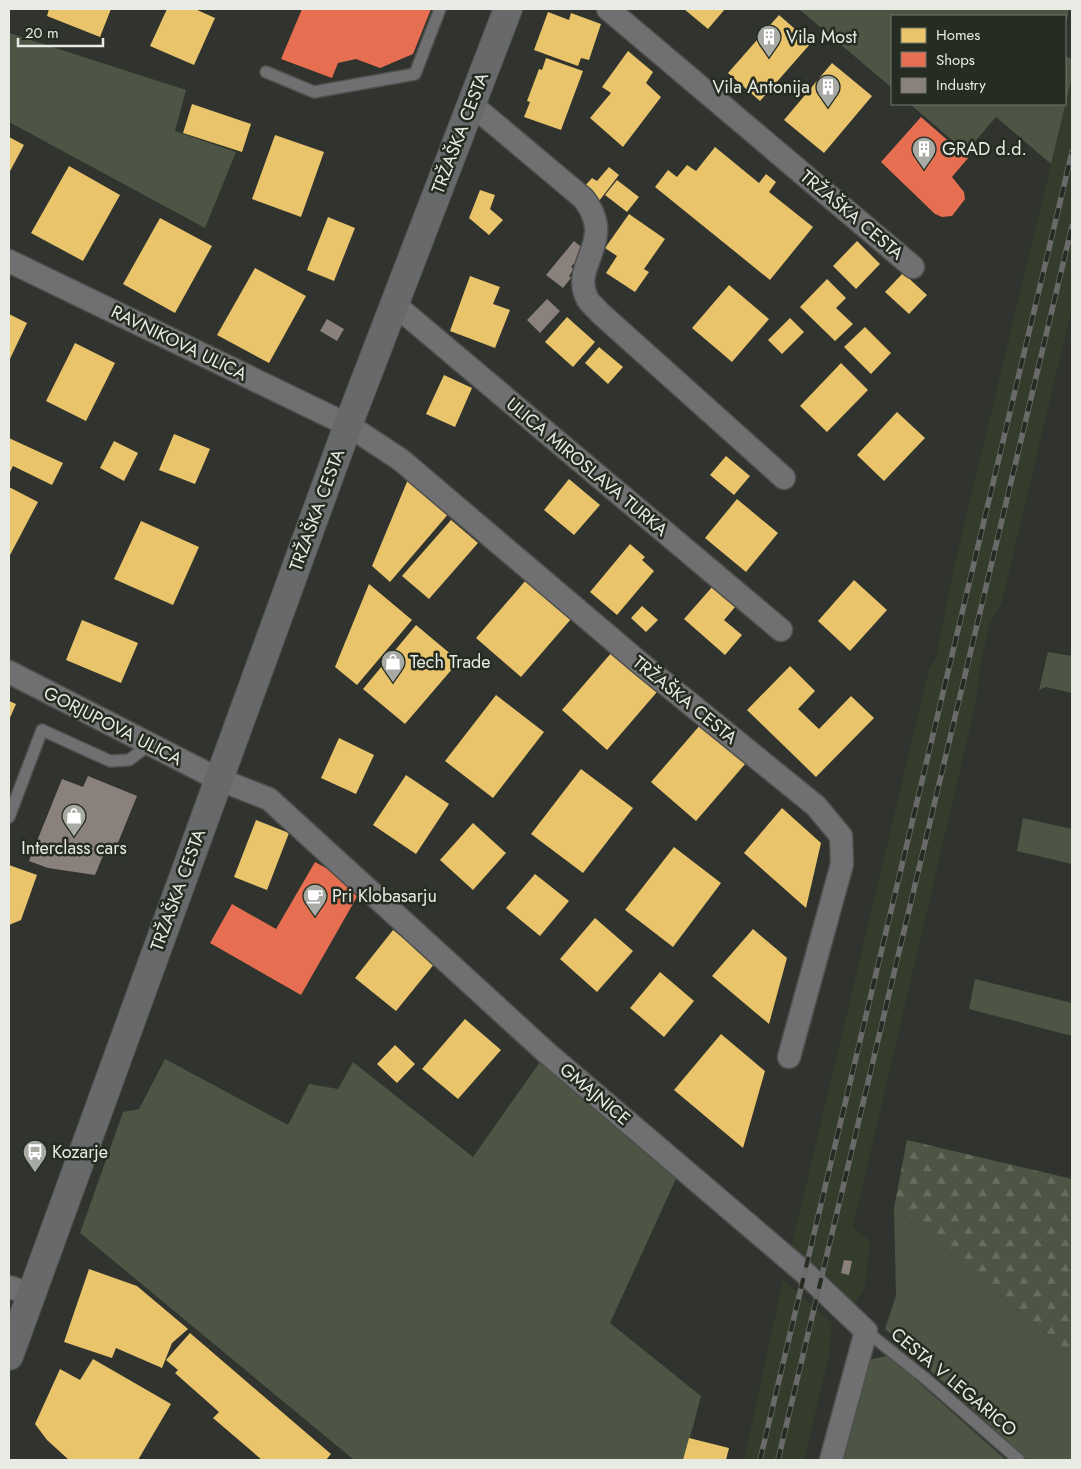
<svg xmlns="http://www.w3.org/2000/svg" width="1081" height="1469" font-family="Jost,sans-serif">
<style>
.built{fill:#343d2c}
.green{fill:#4d5644}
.forest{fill:url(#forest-firs)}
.homes{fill:#e9c46a}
.shops{fill:#e76f51}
.industry{fill:#8a817c}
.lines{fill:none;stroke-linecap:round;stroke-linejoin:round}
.lane-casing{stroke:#4d504c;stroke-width:14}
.street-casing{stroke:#4d504c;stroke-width:25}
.secondary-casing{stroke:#4d504c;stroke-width:30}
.lane{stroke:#706f72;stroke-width:11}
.street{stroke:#706f72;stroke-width:22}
.secondary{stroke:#67696a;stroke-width:28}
.rail-casing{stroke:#6a6a6a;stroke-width:5.5}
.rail{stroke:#262c21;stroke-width:4;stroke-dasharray:11;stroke-linecap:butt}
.labels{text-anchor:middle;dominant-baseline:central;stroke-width:5;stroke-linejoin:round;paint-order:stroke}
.poi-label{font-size:18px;fill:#e7ebe3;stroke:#262c21;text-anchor:start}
.street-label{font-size:18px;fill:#e7ebe3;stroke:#262c21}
</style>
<defs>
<pattern id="forest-firs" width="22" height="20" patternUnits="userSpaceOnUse" patternTransform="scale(1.25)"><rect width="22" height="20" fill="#4d5644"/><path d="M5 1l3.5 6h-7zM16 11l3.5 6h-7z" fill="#676e5f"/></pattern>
</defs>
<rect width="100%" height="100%" fill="#30332e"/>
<g class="built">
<polygon points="1072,77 1072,307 1002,602 989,625 980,667 976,702 853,1227 870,1241 865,1287 855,1303 791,1248 929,669 936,658 954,567"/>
<polygon points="783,1280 832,1323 829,1356 804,1460 744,1460"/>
</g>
<g class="green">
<polygon points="799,9 1069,9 1065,28 1065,16 892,16 892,88"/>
<polygon points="9,33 186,90 175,131 236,152 205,228 9,122"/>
<polygon points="1065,56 1072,59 1072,77 1051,164 996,117 966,152 910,104 1065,104"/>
<polygon points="1048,652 1072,656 1072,693 1046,687 1039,690"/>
<polygon points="1023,818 1072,829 1072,864 1017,851"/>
<polygon points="975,979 1072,1003 1072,1036 969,1009"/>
<polygon points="165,1059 288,1125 309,1084 338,1089 353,1062 473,1157 540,1062 676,1179 610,1323 701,1396 684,1460 354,1460 80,1233 123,1112 139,1109"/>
<polygon points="894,1208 1072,1355 1072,1460 1028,1460 885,1329 896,1296"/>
<polygon points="886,1356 899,1365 1006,1460 842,1460 869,1360"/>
</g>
<polygon class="forest" points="907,1140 1072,1179 1072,1355 894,1208"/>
<g class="homes">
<polygon points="49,9 111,9 100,37 47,16"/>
<polygon points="167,9 195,9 215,18 194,65 150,46"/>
<polygon points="684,9 725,9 708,29"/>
<polygon points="548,12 569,20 571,13 601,24 589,60 581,58 578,66 534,50"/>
<polygon points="779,15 811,43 760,101 728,73"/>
<polygon points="628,51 653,72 646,83 661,97 623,147 590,118 611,93 602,87"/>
<polygon points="546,58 583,71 561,130 524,117 530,102 527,101 539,69 542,70"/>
<polygon points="832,63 872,96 824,153 784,120"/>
<polygon points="192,104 251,124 242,152 183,133"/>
<polygon points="275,135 324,152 301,217 252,199"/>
<polygon points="9,137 24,145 9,173"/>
<polygon points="715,147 759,183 766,174 776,182 769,192 813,227 770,280 655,187 668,170 677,177 687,165 696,171"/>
<polygon points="69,166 120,195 83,261 31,233"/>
<polygon points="609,167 619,175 599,201 583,188 592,178 597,181"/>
<polygon points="617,180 639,197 627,212 605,195"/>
<polygon points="480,190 495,195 490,209 503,220 489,235 469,218"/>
<polygon points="629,214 665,239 644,269 649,272 635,292 606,273 617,256 605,248"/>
<polygon points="328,217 355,228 334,281 307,270"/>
<polygon points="160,218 212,246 175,313 123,284"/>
<polygon points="857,241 880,264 856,289 833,266"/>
<polygon points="255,268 306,296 269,363 217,335"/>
<polygon points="903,273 927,295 909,314 885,292"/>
<polygon points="470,276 500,287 493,304 510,310 495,348 450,331"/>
<polygon points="827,279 846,298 836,308 853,324 835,341 800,307"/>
<polygon points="729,285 769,319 732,362 692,328"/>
<polygon points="9,314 27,323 9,361"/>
<polygon points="567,317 595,342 573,367 545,342"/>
<polygon points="790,318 804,332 782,354 768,340"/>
<polygon points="865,327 891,353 871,374 844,347"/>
<polygon points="75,343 115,363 86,421 46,401"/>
<polygon points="599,347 623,367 608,384 585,363"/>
<polygon points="841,363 868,390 827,432 800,406"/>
<polygon points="444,375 472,388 455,427 426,414"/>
<polygon points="897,412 925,438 884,481 857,455"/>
<polygon points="174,434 210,449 195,484 159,470"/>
<polygon points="9,438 63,463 52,485 13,466 9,474"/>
<polygon points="114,441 138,453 124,481 100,468"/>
<polygon points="726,456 750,476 734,495 710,475"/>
<polygon points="409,477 450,512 390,582 372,566"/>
<polygon points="569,479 600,505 574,535 544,510"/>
<polygon points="9,487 38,502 9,557"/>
<polygon points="737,499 778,533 746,572 705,538"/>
<polygon points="451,520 478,543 429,599 402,576"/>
<polygon points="141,521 199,547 173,605 114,579"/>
<polygon points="630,544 645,557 642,560 654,571 617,615 590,592"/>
<polygon points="526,580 571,619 521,677 476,638"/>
<polygon points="854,580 887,610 850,651 818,621"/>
<polygon points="369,584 412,620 357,685 335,667"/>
<polygon points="713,586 736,606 724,620 742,635 725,655 684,619"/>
<polygon points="642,606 658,620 646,632 631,618"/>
<polygon points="82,620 138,643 121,683 66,660"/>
<polygon points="416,625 459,661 405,724 363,689"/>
<polygon points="612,652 657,692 607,750 562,710"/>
<polygon points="790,666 815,691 798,709 819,729 851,696 874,718 816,777 747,710"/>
<polygon points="496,695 544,732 493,798 445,761"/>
<polygon points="9,701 16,704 9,720"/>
<polygon points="701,724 746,763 696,821 651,782"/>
<polygon points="339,738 374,755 356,794 321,778"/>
<polygon points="581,769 633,808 583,873 531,834"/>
<polygon points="406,775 449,804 416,854 373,825"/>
<polygon points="782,808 821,843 806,908 744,853"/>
<polygon points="256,820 289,833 267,890 234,877"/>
<polygon points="473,823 506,853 473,890 440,860"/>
<polygon points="674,847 721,883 673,947 625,910"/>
<polygon points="9,865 37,875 21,920 9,925"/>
<polygon points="535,874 569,901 540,936 506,908"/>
<polygon points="595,918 633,951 597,992 560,959"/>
<polygon points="753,929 787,958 769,1024 712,976"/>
<polygon points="393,930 435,963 396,1011 355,978"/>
<polygon points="660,972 694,1001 664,1037 630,1008"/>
<polygon points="465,1019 501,1050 458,1099 422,1069"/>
<polygon points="721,1034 765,1071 743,1148 674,1090"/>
<polygon points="395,1045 415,1064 397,1083 377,1064"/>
<polygon points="89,1269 137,1286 188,1329 172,1343 162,1368 116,1348 112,1358 64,1342"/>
<polygon points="190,1333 331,1454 326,1460 262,1460 213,1418 219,1412 175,1373 178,1370 166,1360"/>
<polygon points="93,1359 171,1404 138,1460 69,1460 47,1440 35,1424 60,1369 80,1380"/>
<polygon points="689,1438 729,1448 726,1460 683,1460"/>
</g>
<g class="shops">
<polygon points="302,9 431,9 413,54 380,68 356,59 338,63 332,78 281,59"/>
<polygon points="921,117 968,158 952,177 964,192 965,199 952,216 942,217 935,214 881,162"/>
<polygon points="315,862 362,888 301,995 210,943 232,904 276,929"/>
</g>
<g class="industry">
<polygon points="574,241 585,250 571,267 574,269 569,276 571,278 563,288 546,275"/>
<polygon points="547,299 560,311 540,333 527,320"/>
<polygon points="327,319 344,329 337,341 320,331"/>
<polygon points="88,776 137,796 115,850 107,846 95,875 48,868 29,861 62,779 83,787"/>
<polygon points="844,1260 852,1261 849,1275 841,1273"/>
</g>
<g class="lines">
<defs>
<g id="lane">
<polyline points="266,72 314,92 415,74 440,9"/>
<polyline points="9,817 42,730 110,761 129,760 149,745"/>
<polyline points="866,1331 926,1379 1019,1460"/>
</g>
<g id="street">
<polyline points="608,9 913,267"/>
<path d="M 471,104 L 583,198 C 618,241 570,264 587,298 C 589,303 596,308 600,313 L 784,478"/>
<polyline points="9,261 348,425 401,460 640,663 816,806 841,836 842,864 789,1057"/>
<polyline points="394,304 781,630"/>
<polyline points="9,672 218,779 269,799 548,1054 805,1273 866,1331 831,1460"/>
<polyline points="9,1287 31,1294"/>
</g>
<polyline id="secondary" points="9,1356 348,425 508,9"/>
</defs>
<use href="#lane" class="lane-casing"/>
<use href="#street" class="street-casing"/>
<use href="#secondary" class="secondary-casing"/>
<use href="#lane" class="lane"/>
<use href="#street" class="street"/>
<use href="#secondary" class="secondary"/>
<defs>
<g id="rail">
<polyline points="760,1460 1072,152"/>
<polyline points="778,1460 1072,226"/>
</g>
</defs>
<use href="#rail" class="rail-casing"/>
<use href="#rail" class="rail"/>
</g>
<defs>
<symbol id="building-pin" viewBox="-11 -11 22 30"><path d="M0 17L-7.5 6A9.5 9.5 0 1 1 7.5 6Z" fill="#a7aba4" stroke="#262c21"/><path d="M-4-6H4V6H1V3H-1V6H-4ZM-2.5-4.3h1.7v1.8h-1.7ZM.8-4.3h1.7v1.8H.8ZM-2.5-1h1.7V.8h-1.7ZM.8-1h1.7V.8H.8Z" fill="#fff"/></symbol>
<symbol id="shop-pin" viewBox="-11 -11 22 30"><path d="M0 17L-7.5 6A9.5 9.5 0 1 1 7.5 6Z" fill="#a7aba4" stroke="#262c21"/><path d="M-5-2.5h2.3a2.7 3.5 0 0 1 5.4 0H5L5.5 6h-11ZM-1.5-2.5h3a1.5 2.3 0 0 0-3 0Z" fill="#fff"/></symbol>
<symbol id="cafe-pin" viewBox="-11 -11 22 30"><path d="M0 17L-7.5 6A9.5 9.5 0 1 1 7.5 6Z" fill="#a7aba4" stroke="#262c21"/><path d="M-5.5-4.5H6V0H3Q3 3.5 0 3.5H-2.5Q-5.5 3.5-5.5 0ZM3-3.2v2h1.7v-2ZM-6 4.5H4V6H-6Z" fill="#fff"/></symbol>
<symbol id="bus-pin" viewBox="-11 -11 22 30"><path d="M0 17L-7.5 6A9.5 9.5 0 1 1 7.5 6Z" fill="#a7aba4" stroke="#262c21"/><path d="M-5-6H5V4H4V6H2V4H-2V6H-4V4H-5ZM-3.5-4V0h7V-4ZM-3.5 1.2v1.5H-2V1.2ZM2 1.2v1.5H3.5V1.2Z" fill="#fff"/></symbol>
</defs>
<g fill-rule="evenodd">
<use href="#building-pin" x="755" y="23" width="28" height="38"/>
<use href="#building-pin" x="814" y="73" width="28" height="38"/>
<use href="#building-pin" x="910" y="135" width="28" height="38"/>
<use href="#shop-pin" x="379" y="648" width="28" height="38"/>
<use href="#shop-pin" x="60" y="802" width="28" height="38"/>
<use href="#cafe-pin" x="301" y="882" width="28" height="38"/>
<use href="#bus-pin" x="21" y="1138" width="28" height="38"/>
</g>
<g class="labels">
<g class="poi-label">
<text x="786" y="37">Vila Most</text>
<text x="810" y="87" text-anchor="end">Vila Antonija</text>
<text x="942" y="149">GRAD d.d.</text>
<text x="410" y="662">Tech Trade</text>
<text x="74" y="848" text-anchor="middle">Interclass cars</text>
<text x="332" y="896">Pri Klobasarju</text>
<text x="52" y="1152">Kozarje</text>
</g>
<g class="street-label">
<text transform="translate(460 133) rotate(-69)">TRŽAŠKA CESTA</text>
<text transform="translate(852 215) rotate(40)">TRŽAŠKA CESTA</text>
<text transform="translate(179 343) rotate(26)">RAVNIKOVA ULICA</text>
<text transform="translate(587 467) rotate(40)">ULICA MIROSLAVA TURKA</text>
<text transform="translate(317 510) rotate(-70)">TRŽAŠKA CESTA</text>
<text transform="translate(685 700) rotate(39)">TRŽAŠKA CESTA</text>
<text transform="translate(113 726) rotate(27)">GORJUPOVA ULICA</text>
<text transform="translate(178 890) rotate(-70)">TRŽAŠKA CESTA</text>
<text transform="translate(595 1094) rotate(40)">GMAJNICE</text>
<text transform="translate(954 1382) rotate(40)">CESTA V LEGARICO</text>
</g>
</g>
<rect width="1081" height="1469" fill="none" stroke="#e7ebe3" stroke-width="20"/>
<rect x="891" y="15" width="175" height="90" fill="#262c21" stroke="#73786f"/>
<rect x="901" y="28" width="25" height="15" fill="#e9c46a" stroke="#73786f"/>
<text x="936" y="40" font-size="15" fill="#e7ebe3">Homes</text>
<rect x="901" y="52" width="25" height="15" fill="#e76f51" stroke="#73786f"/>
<text x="936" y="65" font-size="15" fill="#e7ebe3">Shops</text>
<rect x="901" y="78" width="25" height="15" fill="#8a817c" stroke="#73786f"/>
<text x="936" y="90" font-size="15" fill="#e7ebe3">Industry</text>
<path d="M18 38v8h85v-8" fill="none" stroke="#e7ebe3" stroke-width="2.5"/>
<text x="25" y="38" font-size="15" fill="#e7ebe3" stroke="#262c21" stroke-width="4" paint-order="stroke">20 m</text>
</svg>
